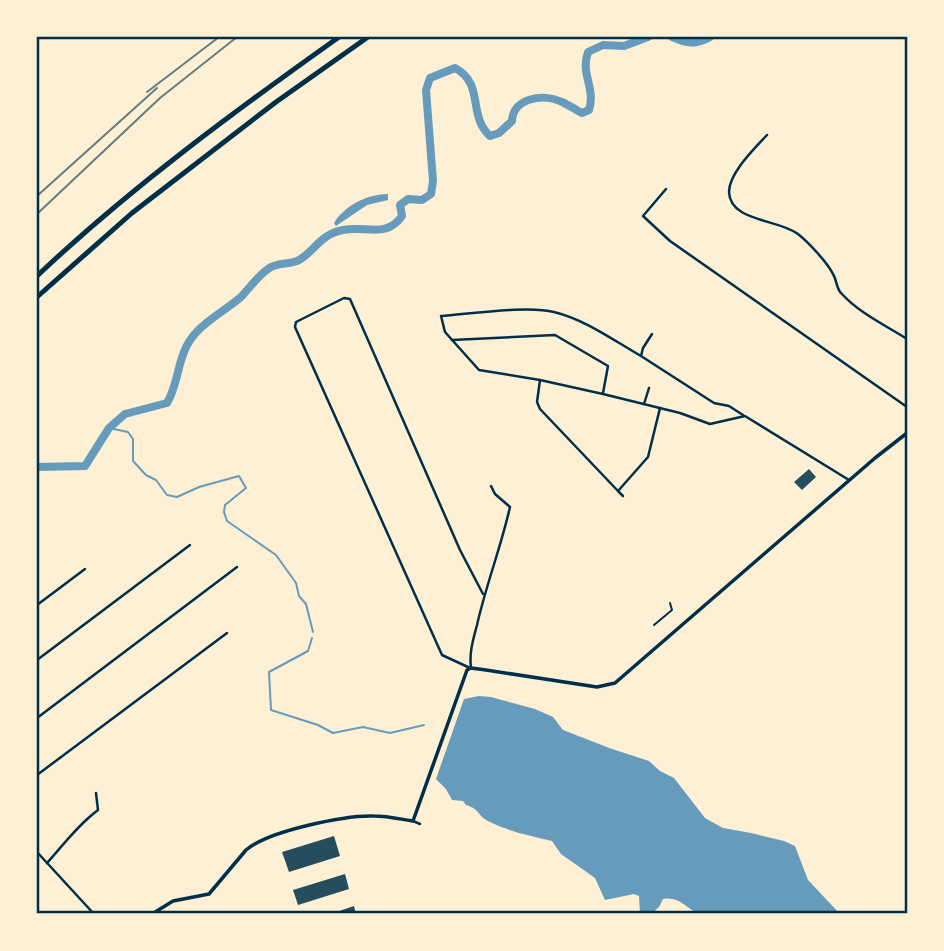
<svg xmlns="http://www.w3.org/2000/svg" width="944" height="951" font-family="'PT Serif',serif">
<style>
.water{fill:#669bbc}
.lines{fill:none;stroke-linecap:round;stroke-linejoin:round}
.stream{stroke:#669bbc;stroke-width:2}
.river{stroke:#669bbc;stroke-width:8}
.building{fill:#264d5e}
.path{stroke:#003049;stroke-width:2}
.minor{stroke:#003049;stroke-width:2.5}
.tertiary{stroke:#003049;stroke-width:3.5}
.motorway{stroke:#003049;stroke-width:5}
.rail{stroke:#657d81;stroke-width:2}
.neatline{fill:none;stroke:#003049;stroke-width:2.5}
</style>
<rect width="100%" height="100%" fill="#fdf0d5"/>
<g class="water">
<path d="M 388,194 L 388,200 L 367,205 L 336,226 L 334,223 C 345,205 368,194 388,194 Z"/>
<path d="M 479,696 L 491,697 L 535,709 L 553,717 L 563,730 L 612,749 L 649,761 L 660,771 L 674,778 L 705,818 L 723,828 L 751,833 L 784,841 L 795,846 L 808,880 L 840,914 L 698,914 C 686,907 678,896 663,899 L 659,907 L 651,914 L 640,914 L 639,896 L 634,894 L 605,900 L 595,878 L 561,854 L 552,841 C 531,836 507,831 488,821 C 478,816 480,809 466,805 L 463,801 L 452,800 L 446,789 L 436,779 L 464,699 Z"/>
</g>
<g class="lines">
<g class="stream">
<polyline points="109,428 128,432 133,439 133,461 146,475 156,480 167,495 177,497 199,487 239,476 246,488 225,505 224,512 227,521 276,555 296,583 299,596 306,604 313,632"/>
<polyline points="312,638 308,651 269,672 271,710 318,725 333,733 363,727 390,733 424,725"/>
</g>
<g class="river">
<path d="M 672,37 C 687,44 696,45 710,37"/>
<path d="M 37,467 L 85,466 L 109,428 L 125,414 L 167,403 C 177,386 177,369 184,352 C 194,325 222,314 242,296 C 250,287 258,276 268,269 C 276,262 290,265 299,260 C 316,250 319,235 343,230 C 366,225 386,239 402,216 L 400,205 L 408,199 L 422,200 L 431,194 L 433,181 L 426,90 L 430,78 L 455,68 C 485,84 467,115 490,136 L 499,133 L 512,121 C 513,98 543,93 562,102 C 569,105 576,110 582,113 L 589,110 C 596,87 580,75 588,52 L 603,45 L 624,46 L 648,37"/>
</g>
</g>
<g class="building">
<polygon points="809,469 816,477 802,490 794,482"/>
<polygon points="334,836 340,856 289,872 282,852"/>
<polygon points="345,874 349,889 298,905 293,890"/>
<polygon points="354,906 356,914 330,914"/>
</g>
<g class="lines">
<polyline class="path" points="654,625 672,610 670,603"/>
<g class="minor">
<path d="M 767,135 C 755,148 729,173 729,192 C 730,222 779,219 798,234 C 808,242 827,262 833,274 C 837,280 836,288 841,293 C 859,313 885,325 907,339"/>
<polyline points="666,189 643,216 670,241 907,407"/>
<path d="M 652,334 L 643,348 L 641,356 C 613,340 586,320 554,312 C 529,305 469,314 441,316 L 445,332 L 479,370 L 540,380 L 603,394 L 680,413 L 710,424 L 745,416 L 849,480"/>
<polyline points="452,340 555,335 608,366 603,393"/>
<polyline points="641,356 714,403 729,406 743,415"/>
<polyline points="540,380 537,402 540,409 618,491"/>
<polyline points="644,404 649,388"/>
<polyline points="623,496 618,491 648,457 660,408"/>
<polyline points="37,605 85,569"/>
<polyline points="37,660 190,545"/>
<polyline points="470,668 442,655 295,327 296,322 344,298 350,299 460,550 483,594"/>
<path d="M 471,668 C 469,653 473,640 477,625 C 486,585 501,547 510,507 L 495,494 L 491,486"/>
<polyline points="37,718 237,567"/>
<polyline points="37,775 227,633"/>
<polyline points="413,821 420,824"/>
<polyline points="37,852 94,914"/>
<path d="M 47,863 C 63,845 78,825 98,810 L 96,793"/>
</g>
<path class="tertiary" d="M 152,914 L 173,901 L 209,894 L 246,850 C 268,831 345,815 374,816 C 387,816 400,819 413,821 L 467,670 L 471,668 L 486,670 L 597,687 L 615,683 L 875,458 L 907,433"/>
<g class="motorway">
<path d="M 37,276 C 130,188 235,111 339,37"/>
<polyline points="37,297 132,213 276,102 368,37"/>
</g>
<g class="rail">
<polyline points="147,92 219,37"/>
<polyline points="37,196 157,88"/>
<polyline points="37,214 160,98 237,37"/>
</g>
</g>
<rect width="944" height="951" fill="none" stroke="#fdf0d5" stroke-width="77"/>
<rect x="38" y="38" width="868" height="874" class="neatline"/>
</svg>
